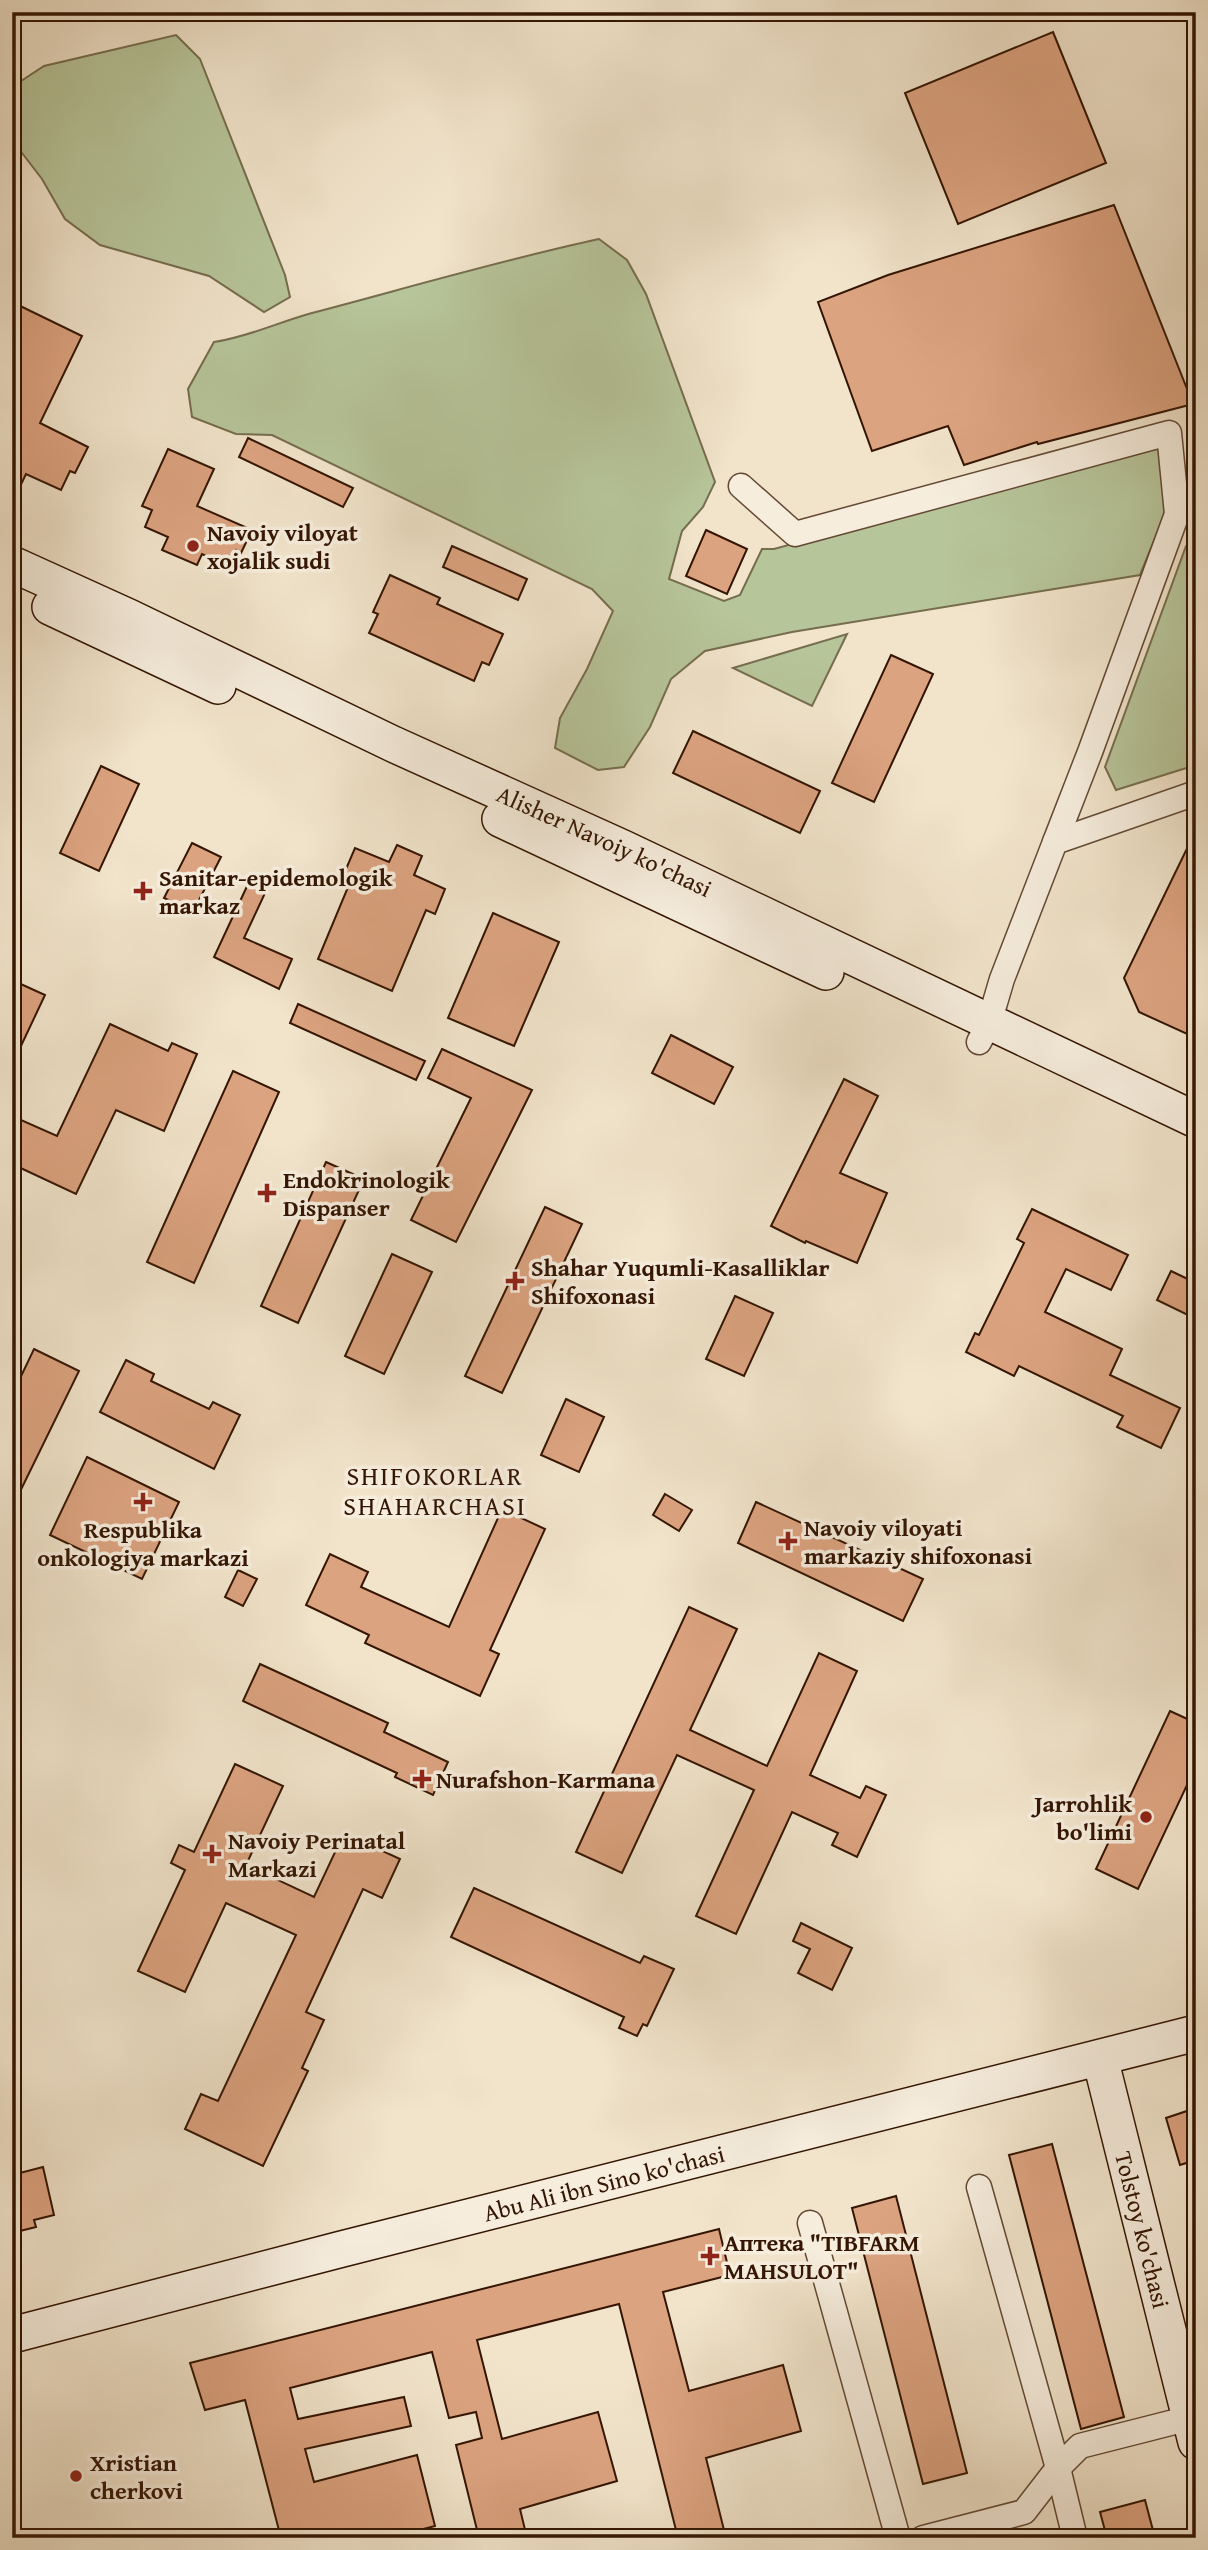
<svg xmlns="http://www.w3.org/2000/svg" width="1208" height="2550" font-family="'Gentium Book Plus',serif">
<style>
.green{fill:#b7c59a;stroke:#766d4e;stroke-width:2}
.building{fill:#dca380;stroke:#341502;stroke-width:2}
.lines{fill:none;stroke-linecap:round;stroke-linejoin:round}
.street-casing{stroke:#634934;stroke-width:27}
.secondary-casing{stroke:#341502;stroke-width:38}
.street{stroke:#f6eddd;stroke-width:24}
.secondary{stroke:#f6eddd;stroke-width:35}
.poi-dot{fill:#8f2418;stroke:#f6eddd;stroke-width:2.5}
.labels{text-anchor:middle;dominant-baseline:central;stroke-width:7;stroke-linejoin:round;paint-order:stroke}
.poi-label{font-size:24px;font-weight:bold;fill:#341502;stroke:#f6eddd;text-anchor:start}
.street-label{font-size:24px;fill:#341502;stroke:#f6eddd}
.neighbourhood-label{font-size:26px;letter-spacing:2px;fill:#341502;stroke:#f6eddd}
</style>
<rect width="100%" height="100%" fill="#f1e4cb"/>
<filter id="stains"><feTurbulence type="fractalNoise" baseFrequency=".00286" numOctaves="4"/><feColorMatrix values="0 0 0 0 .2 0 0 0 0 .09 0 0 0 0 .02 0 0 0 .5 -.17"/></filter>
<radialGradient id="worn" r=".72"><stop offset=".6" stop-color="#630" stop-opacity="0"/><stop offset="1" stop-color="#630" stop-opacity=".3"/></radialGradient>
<g class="green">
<polygon points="176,35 200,59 285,275 290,297 264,312 209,276 100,245 65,219 42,179 12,140 12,87 44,66"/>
<path d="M 599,239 L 627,260 L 646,294 L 715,482 L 703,507 L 682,531 L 669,579 L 724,601 L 740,595 L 762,549 L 774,549 L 1146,447 L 1160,448 L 1165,514 L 1140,575 L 792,632 L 705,651 L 671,679 L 650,727 L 624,767 L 598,770 L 555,748 L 560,718 L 587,669 L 613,611 L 592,589 L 272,435 L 236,434 L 192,417 L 188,389 L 214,342 C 248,337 279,322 312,313 C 407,288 502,260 599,239 Z"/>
<polygon points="1196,544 1196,765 1116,790 1105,767 1186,546"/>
<polygon points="847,634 812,706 733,668"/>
</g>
<g class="building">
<polygon points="1053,32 1106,163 958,224 905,93"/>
<polygon points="1114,205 1193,404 1038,444 1037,442 964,465 948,426 872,451 818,302 888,275"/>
<polygon points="12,302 82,336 40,423 88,447 75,473 70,471 61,490 26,474 12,503"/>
<polygon points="248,438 353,488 343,507 239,457"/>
<polygon points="168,449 214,469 197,506 252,530 241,553 236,550 229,566 202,554 197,565 162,550 168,537 145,527 152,510 142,506"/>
<polygon points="706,530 747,549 727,594 686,576"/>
<polygon points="452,546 527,579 518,600 443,567"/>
<polygon points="390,575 440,598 437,604 503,634 489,665 482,662 474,681 369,633 378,614 373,612"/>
<polygon points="891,655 933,674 874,802 832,783"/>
<polygon points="693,731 820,791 800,833 673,773"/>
<polygon points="101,766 139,784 99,871 60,853"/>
<polygon points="1196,830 1196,953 1193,959 1196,965 1196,1038 1139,1012 1124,978"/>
<polygon points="192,843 221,857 193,912 164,898"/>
<polygon points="397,845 422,856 414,875 445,889 435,914 426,910 392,991 318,959 351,880 343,876 355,848 389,862"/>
<polygon points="249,882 266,891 244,938 292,959 279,989 214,957"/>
<polygon points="493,913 559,942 514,1046 448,1018"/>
<polygon points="12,980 45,995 12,1065"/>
<polygon points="298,1004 425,1061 416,1080 290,1023"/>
<polygon points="110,1024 168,1051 172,1043 197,1054 164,1131 116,1110 76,1194 12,1164 12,1116 57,1136"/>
<polygon points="671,1035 733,1067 714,1104 652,1073"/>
<polygon points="442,1049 532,1090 456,1242 411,1220 471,1098 428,1078"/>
<polygon points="233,1071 279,1092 194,1283 147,1262"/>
<polygon points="844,1079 878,1096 840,1173 887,1193 857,1263 806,1241 805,1243 771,1226"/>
<polygon points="326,1162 364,1179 298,1323 261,1306"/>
<polygon points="545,1207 582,1224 502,1393 465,1376"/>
<polygon points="1032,1209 1128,1255 1111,1290 1066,1269 1045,1312 1122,1349 1110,1375 1180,1408 1161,1448 1117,1427 1123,1416 1019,1366 1014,1376 966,1352 975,1333 979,1335 1024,1243 1017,1239"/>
<polygon points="392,1254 432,1272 384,1374 345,1356"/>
<polygon points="1171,1271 1196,1283 1196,1319 1157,1300"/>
<polygon points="735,1296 773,1313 744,1376 706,1359"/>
<polygon points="34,1349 79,1371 12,1508 12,1395"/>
<polygon points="126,1360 154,1374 151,1381 209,1409 213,1402 240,1415 214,1469 100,1412"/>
<polygon points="566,1399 604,1417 579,1472 541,1455"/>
<polygon points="87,1457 179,1502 142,1579 50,1535"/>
<polygon points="665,1494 692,1510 679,1531 653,1515"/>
<polygon points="756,1502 923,1579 903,1621 738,1543"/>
<polygon points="502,1509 545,1529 490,1650 499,1654 480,1696 365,1643 369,1635 306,1605 330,1554 368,1572 361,1587 449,1627"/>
<polygon points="238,1570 257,1579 243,1606 225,1597"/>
<polygon points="689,1607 737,1629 690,1730 767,1766 819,1653 857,1671 810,1775 860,1798 866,1786 886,1795 857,1857 832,1845 838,1833 792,1812 736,1934 696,1916 754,1790 677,1755 622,1873 576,1852"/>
<polygon points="260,1664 388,1723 384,1732 448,1762 433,1795 395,1777 397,1773 243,1701"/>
<polygon points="1170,1711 1196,1723 1196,1766 1138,1889 1096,1869"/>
<polygon points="235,1764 283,1786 246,1865 314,1897 344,1833 400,1859 382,1898 363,1889 306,2012 324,2020 302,2068 308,2071 263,2166 185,2129 201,2094 218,2101 296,1935 226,1903 185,1992 138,1971 185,1870 171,1863 179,1845 194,1852"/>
<polygon points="474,1888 640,1963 644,1956 674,1969 647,2026 643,2024 637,2036 619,2028 624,2017 451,1937"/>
<polygon points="801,1923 852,1948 832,1990 798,1973 810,1949 793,1941"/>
<polygon points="1196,2108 1196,2160 1180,2165 1166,2118"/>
<polygon points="1052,2144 1124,2417 1081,2429 1009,2155"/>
<polygon points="43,2167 54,2215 34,2220 36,2227 12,2233 12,2175"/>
<polygon points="896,2196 967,2473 923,2484 852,2208"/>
<polygon points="719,2229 730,2275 663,2292 689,2391 783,2365 801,2431 706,2458 726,2538 678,2538 619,2304 477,2340 502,2439 598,2412 617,2481 520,2509 527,2538 479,2538 456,2445 482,2438 476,2412 449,2418 432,2352 290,2388 298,2419 404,2397 411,2426 305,2449 314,2482 417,2455 435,2526 389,2538 281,2538 245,2400 205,2410 190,2363"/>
<polygon points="1145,2500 1155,2538 1107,2538 1100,2512"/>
</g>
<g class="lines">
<defs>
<g id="street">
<polyline points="741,486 795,534 1169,433 1177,514 1090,752 1055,842"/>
<polyline points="979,1042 989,1023 1002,979 1055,842 1196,793"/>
<polyline points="979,2187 1058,2468 1075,2538"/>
<polyline points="810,2223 898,2538"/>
<polyline points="923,2538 1024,2512 1058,2468 1080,2446 1190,2418"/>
</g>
<g id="secondary">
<path id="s1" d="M 12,564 L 131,618 L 393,744 L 623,848 L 1196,1120"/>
<polyline points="50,607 218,686"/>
<polyline points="500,819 826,972"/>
<path id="s2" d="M 1100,2058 L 1196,2442"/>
<path id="s3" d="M 12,2335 L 342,2249 L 1196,2033"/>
</g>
</defs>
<use href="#street" class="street-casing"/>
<use href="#secondary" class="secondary-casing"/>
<use href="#street" class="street"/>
<use href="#secondary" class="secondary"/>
</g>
<g class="poi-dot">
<circle cx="193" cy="546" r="7"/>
<path d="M139.5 880.5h7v7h7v7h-7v7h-7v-7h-7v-7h7z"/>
<path d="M263.5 1182.5h7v7h7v7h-7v7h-7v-7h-7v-7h7z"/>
<path d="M511.5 1270.5h7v7h7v7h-7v7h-7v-7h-7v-7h7z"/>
<path d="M139.5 1491.5h7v7h7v7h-7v7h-7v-7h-7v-7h7z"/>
<path d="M784.5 1530.5h7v7h7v7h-7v7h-7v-7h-7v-7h7z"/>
<path d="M418.5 1768.5h7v7h7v7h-7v7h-7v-7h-7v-7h7z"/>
<circle cx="1146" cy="1817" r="7"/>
<path d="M208.5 1843.5h7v7h7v7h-7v7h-7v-7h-7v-7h7z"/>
<path d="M706.5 2245.5h7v7h7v7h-7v7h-7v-7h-7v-7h7z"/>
<circle cx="76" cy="2476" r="7"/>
</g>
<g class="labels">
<g class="poi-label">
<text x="207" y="532">Navoiy viloyat<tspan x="207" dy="28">xojalik sudi</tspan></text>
<text x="159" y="877">Sanitar-epidemologik<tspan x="159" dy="28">markaz</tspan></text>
<text x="283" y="1179">Endokrinologik<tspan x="283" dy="28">Dispanser</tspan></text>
<text x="531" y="1267">Shahar Yuqumli-Kasalliklar<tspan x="531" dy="28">Shifoxonasi</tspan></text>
<text x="804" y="1527">Navoiy viloyati<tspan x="804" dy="28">markaziy shifoxonasi</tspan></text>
<text x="143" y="1529" text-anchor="middle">Respublika<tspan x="143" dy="28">onkologiya markazi</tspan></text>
<text x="436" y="1779">Nurafshon-Karmana</text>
<text x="1132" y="1803" text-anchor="end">Jarrohlik<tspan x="1132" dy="28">bo'limi</tspan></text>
<text x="228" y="1840">Navoiy Perinatal<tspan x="228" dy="28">Markazi</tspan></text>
<text x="724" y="2242">Аптека "TIBFARM<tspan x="724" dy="28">MAHSULOT"</tspan></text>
<text x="90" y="2462">Xristian<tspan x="90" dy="28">cherkovi</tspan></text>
</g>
<g class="street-label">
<text stroke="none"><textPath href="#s1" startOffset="654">Alisher Navoiy ko'chasi</textPath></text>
<text stroke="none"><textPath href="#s3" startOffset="611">Abu Ali ibn Sino ko'chasi</textPath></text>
<text stroke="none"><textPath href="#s2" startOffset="177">Tolstoy ko'chasi</textPath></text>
</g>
<g class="neighbourhood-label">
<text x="435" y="1475">SHIFOKORLAR<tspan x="435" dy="30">SHAHARCHASI</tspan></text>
</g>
</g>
<rect width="1208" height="2550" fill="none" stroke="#f1e4cb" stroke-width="42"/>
<rect x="14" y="14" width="1180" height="2522" fill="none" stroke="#341502" stroke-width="3.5"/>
<rect x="21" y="21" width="1166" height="2508" fill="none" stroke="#341502" stroke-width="2"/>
<rect width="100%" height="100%" filter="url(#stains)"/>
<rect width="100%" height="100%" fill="url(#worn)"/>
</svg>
